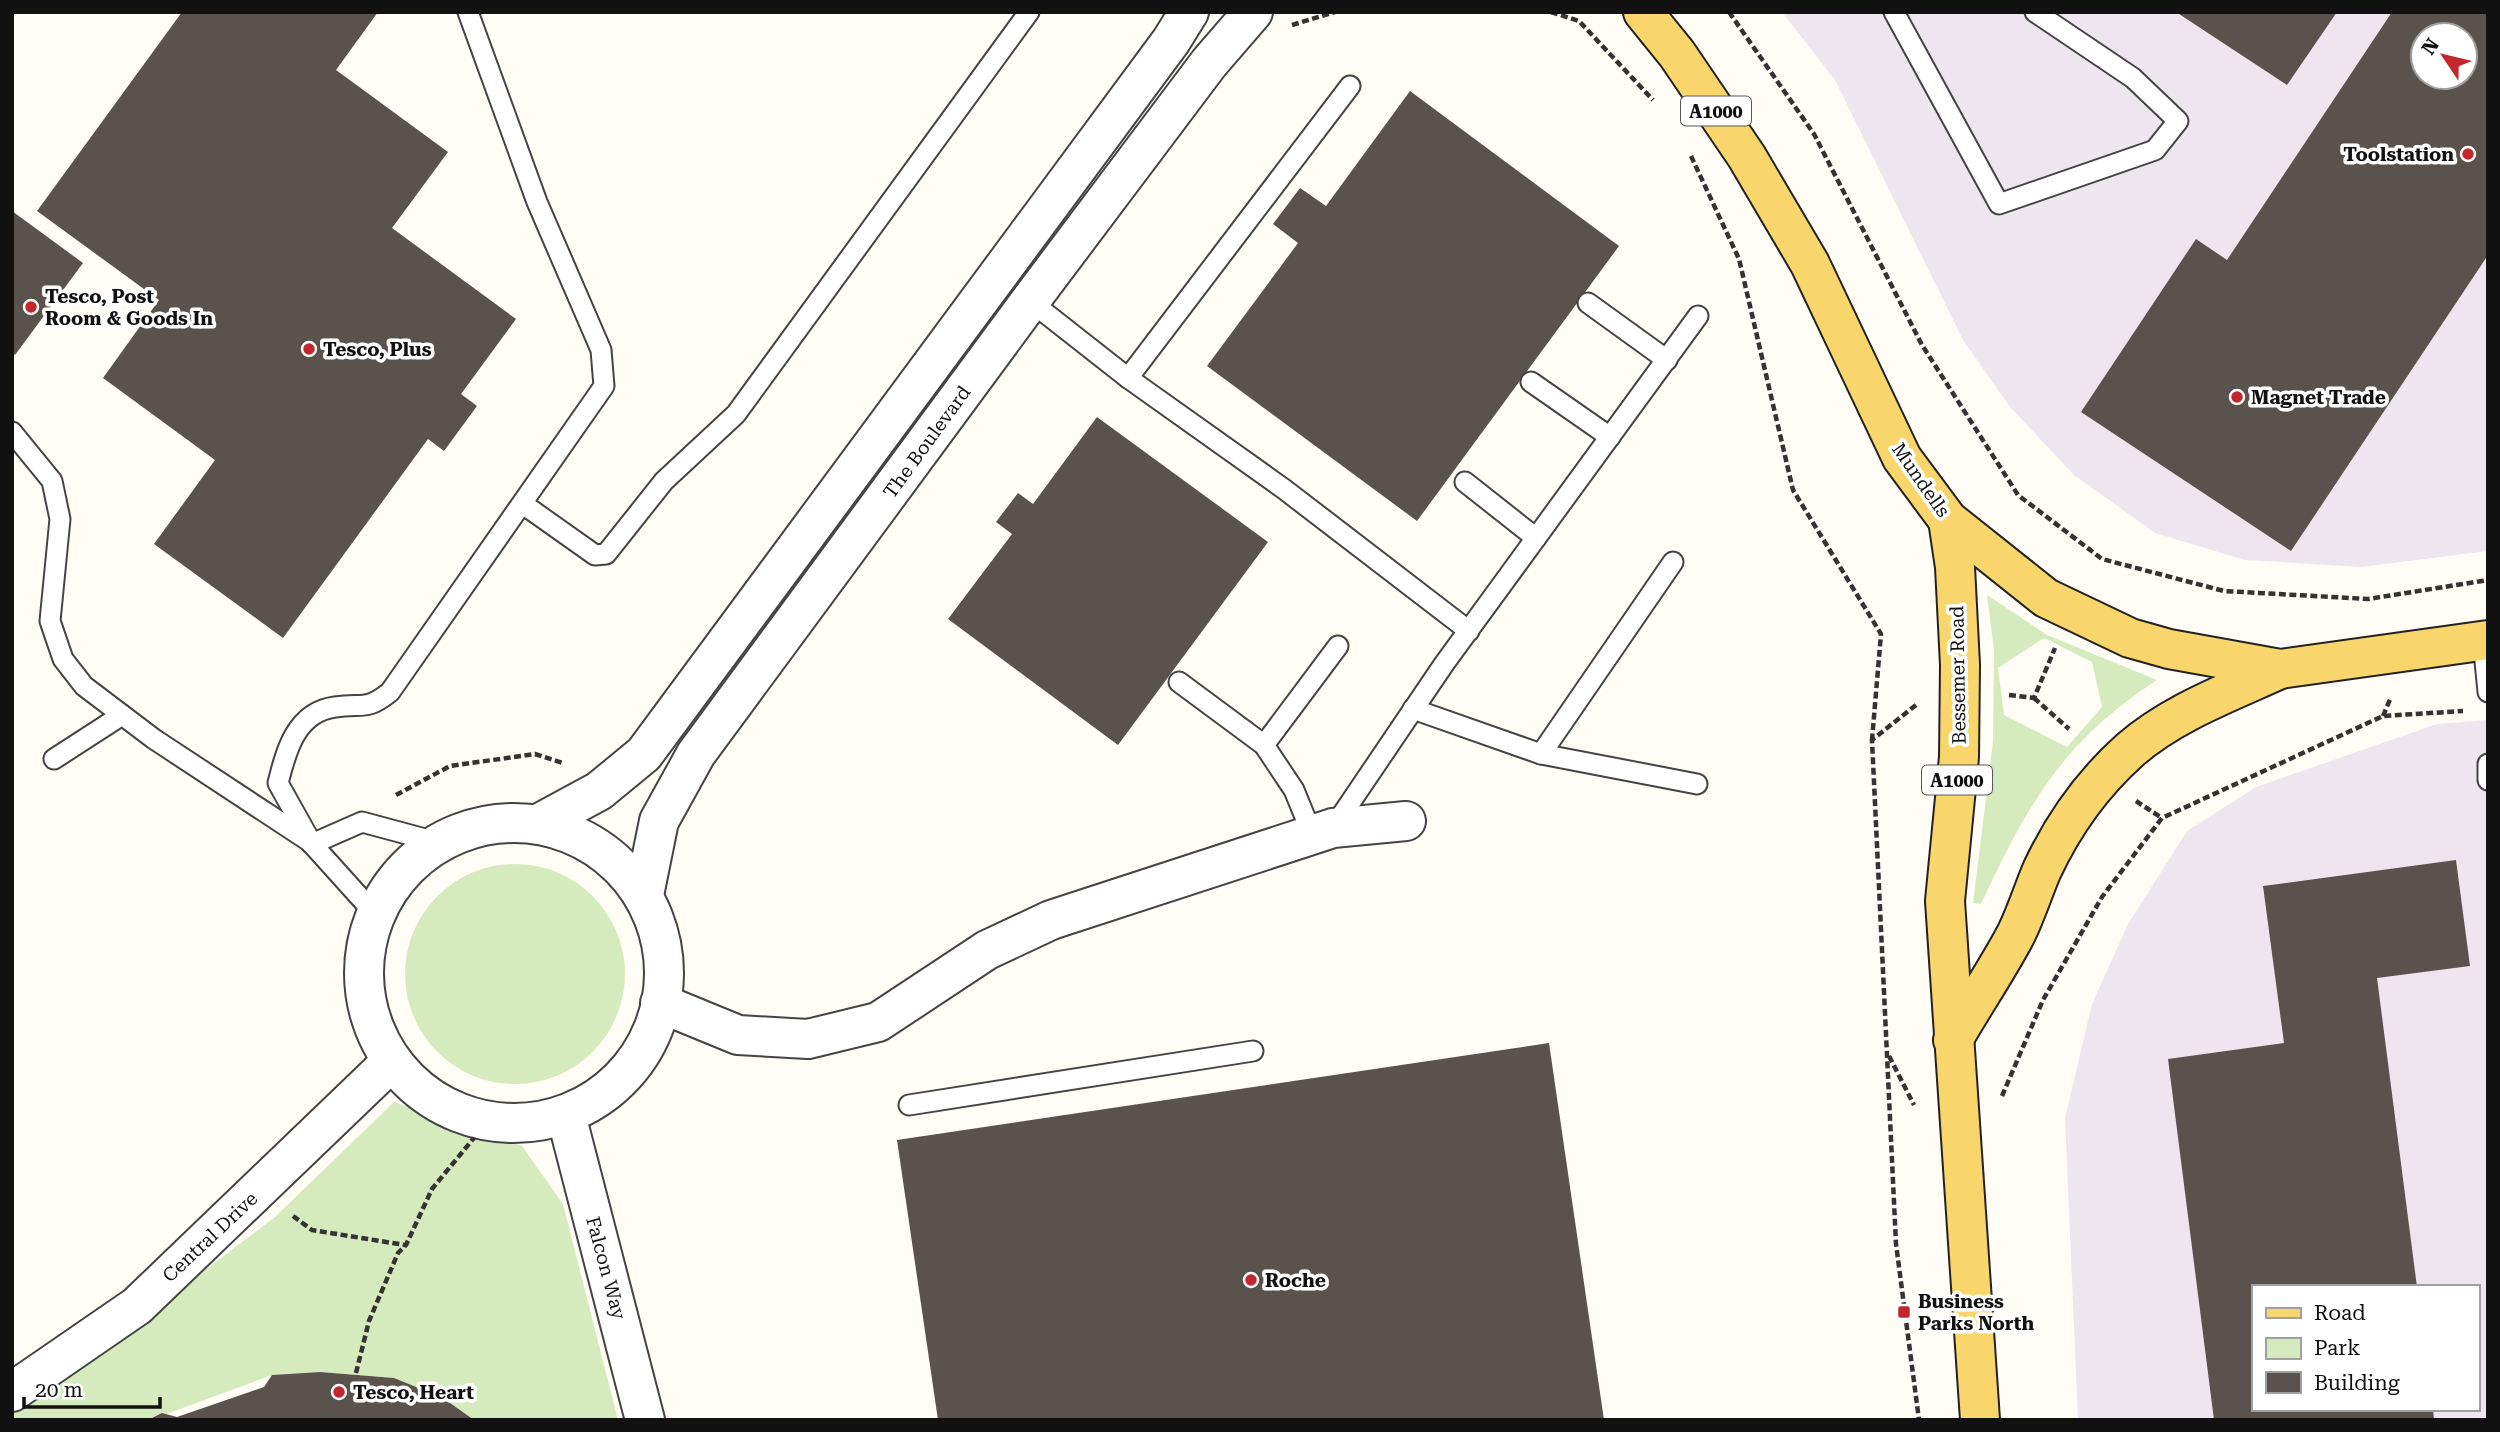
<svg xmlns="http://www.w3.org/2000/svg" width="2500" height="1432" font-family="'Roboto Serif',serif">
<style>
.industrial{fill:#eee6ef;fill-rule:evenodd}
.green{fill:#d5ebbd;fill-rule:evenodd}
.building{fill:#5a524d;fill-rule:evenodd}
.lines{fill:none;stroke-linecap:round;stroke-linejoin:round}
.service-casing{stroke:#444;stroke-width:23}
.minor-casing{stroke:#444;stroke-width:42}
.primary-casing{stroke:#222;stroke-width:42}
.path{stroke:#333;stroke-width:4.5;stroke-dasharray:7 3.5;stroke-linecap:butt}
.service{stroke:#fff;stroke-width:19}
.minor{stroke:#fff;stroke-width:38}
.primary{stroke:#f9d66b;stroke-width:38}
.poi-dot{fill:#c4262e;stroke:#fff;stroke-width:2.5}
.labels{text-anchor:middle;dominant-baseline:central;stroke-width:7;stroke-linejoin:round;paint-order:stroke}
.shield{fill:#fff;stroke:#585858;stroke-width:2}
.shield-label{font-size:18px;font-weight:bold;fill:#111}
.poi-label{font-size:19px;font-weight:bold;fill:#111;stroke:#fff;text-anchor:start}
.street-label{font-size:19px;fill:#111;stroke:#fff}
</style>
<rect width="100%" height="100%" fill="#fffdf5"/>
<g class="industrial">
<path d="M 1782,12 L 2488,12 L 2488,551 L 2361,567 L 2245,560 L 2155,533 L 2074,475 L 2010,407 L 1963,340 L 1835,80 ZM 2423,35 L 2465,35 L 2465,77 L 2423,77 Z"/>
<path d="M 2488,720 L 2488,1420 L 2078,1420 L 2065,1118 L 2092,1004 L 2128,924 L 2187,831 L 2256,787 L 2437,724 ZM 2253,1287 L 2477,1287 L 2477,1409 L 2253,1409 Z"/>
</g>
<g class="green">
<path d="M 1987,595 L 2047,635 L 2157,680 C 2063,741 2027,805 1981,904 L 1973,903 L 1993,741 L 1994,651 ZM 2044,638 L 2092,662 L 2102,707 L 2067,747 L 2004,715 L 1998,668 Z"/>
<circle cx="515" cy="974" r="110"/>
<polygon points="394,1102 522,1146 563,1204 618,1420 471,1420 394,1378 319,1372 272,1375 150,1420 12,1420 12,1404 106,1345 275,1217"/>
</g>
<g class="building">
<polygon points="182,12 378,12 336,70 448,152 392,228 516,319 461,394 477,406 444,451 428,439 283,638 154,544 215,460 103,378 159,300 37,211"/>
<polygon points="2176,12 2337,12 2287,85"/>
<path d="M 2392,12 L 2488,12 L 2488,255 L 2291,551 L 2081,412 L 2196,239 L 2227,260 ZM 2423,35 L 2465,35 L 2465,77 L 2423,77 Z"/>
<polygon points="1410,91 1619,246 1417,521 1207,366 1298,243 1273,224 1300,188 1326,206"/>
<polygon points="12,211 83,263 15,355 12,352"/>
<polygon points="1097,417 1268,542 1118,745 948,619 1012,534 996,522 1018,493 1033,504"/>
<polygon points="2456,860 2470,966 2377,978 2417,1287 2253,1287 2253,1409 2433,1409 2434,1420 2214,1420 2168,1059 2284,1043 2263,886"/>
<polygon points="1549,1043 1604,1420 938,1420 897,1140"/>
<polygon points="320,1372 394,1378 443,1398 474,1420 148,1420 162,1413 177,1417 264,1387 272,1375"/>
</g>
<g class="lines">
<defs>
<g id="service">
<polyline points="1894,12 1999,204 2155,150 2178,121 2133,78 2035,12"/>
<polyline points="1030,301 1128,378 1284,489 1469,631"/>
<polyline points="1588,303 1667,360"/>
<polyline points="1128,378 1350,86"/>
<polyline points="1531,382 1610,437"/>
<polyline points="12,432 52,481 60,519 50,621 63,659 84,686 154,739 309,841"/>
<polyline points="1465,482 1536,538"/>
<polyline points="523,504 595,555 606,554 664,481 736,414 1029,12"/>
<polyline points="2483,641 2488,692"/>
<polyline points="1179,682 1264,745 1294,790 1312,834"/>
<polyline points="1413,709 1541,754 1697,784"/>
<polyline points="1264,745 1338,646"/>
<polyline points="1541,754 1673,562"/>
<polyline points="54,759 122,715"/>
<polyline points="2488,764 2488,780"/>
<polyline points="1333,828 1444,664 1698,316"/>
<polyline points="312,844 362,822 440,843"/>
<path d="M 376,915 L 312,844 L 278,783 C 286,751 296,712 335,707 C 364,703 366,711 390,692 L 604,386 L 601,350 L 537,202 L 468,12"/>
<polyline points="909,1105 1253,1051"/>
</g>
<g id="minor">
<circle cx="514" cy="973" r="150"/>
<polyline points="538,824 599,791 644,754 1171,41 1189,12"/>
<polyline points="644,895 659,821 696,754 1030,301 1209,63 1253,12"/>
<polyline points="660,1003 738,1035 808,1039 878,1022 987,950 1051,920 1333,828 1406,821"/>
<polyline points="566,1115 645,1420"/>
<polyline points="12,1392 137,1306 391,1062"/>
</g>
<g id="primary">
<polyline points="1643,12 1677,54 1747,157 1810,264 1902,458 1948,520 2046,598 2130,638 2169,649 2280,669 2488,640"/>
<polyline points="1948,520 1955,567 1960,665 1959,757 1945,901 1980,1420"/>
<path d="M 1953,1040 C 1973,1005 1997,970 2016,934 C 2026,914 2033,891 2042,870 C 2063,825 2093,783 2130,750 C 2172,713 2230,692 2280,669"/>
</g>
</defs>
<use href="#service" class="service-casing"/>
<use href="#minor" class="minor-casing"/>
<use href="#primary" class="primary-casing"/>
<g class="path">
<polyline points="1551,12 1579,21 1653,100"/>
<polyline points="1729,12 1814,134 1922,345 2018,495 2102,559 2224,591 2368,599 2488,580"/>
<polyline points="1292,25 1335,12"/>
<polyline points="1691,156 1739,259 1793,490 1881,634 1872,740"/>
<polyline points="2009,695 2034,698 2055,648"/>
<polyline points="2034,698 2069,729"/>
<polyline points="1916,705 1872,740 1896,1244 1919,1420"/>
<polyline points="2383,716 2391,697"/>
<polyline points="396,795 450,766 535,754 563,763"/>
<polyline points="2136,801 2162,818"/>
<polyline points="1889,1056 1914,1105"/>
<polyline points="2002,1096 2043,1000 2102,897 2162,818 2383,716 2463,711"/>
<polyline points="293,1216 312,1230 405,1245"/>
<polyline points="356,1373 369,1321 398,1253 406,1245 432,1189 487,1122"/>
</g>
<use href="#service" class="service"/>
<use href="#minor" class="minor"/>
<use href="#primary" class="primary"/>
</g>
<g class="poi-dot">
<circle cx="2468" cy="154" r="7"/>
<circle cx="31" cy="307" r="7"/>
<circle cx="309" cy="349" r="7"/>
<circle cx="2237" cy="397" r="7"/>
<circle cx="1251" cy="1280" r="7"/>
<rect x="1897" y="1305" width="14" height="14" rx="3.5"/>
<circle cx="339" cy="1392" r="7"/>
</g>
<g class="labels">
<g class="shield">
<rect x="1681" y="96.5" width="70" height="29" rx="5"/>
<rect x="1922" y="765.5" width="70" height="29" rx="5"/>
</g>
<g class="shield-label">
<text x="1716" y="111">A1000</text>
<text x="1957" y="780">A1000</text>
</g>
<g class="poi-label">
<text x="2454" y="154" text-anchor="end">Toolstation</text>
<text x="45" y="296">Tesco, Post<tspan x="45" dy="22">Room &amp; Goods In</tspan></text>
<text x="323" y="349">Tesco, Plus</text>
<text x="2251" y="397">Magnet Trade</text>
<text x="1265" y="1280">Roche</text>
<text x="1918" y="1301">Business<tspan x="1918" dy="22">Parks North</tspan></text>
<text x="353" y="1392">Tesco, Heart</text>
</g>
<g class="street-label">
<text transform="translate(927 442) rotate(-54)">The Boulevard</text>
<text transform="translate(1921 480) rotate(55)">Mundells</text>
<text transform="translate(1958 675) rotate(-91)">Bessemer Road</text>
<text transform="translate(210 1237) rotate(-43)">Central Drive</text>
<text transform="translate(606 1268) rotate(75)">Falcon Way</text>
</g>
</g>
<rect width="2500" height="1432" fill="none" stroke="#111111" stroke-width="28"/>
<rect x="2252" y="1285" width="228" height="126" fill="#ffffff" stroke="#a0a0a0" stroke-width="2"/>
<rect x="2266" y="1308" width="35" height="10" fill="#f9d66b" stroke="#a0a0a0" stroke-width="2"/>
<text x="2314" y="1320" font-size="21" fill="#111111">Road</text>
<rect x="2266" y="1338" width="35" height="21" fill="#d5ebbd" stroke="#a0a0a0" stroke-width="2"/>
<text x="2314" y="1355" font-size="21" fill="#111111">Park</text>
<rect x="2266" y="1372" width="35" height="21" fill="#5a524d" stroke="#a0a0a0" stroke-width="2"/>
<text x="2314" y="1390" font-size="21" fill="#111111">Building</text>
<g transform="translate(2444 56) rotate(305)"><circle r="33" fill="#ffffff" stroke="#a0a0a0" stroke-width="2"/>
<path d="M0-5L12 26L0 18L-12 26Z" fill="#c4262e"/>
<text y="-10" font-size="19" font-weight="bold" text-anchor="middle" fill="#111111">N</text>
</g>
<path d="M24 1397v10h136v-10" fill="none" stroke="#111111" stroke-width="3.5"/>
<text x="35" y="1397" font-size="21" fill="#111111" stroke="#ffffff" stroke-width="5" paint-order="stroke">20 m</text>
</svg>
